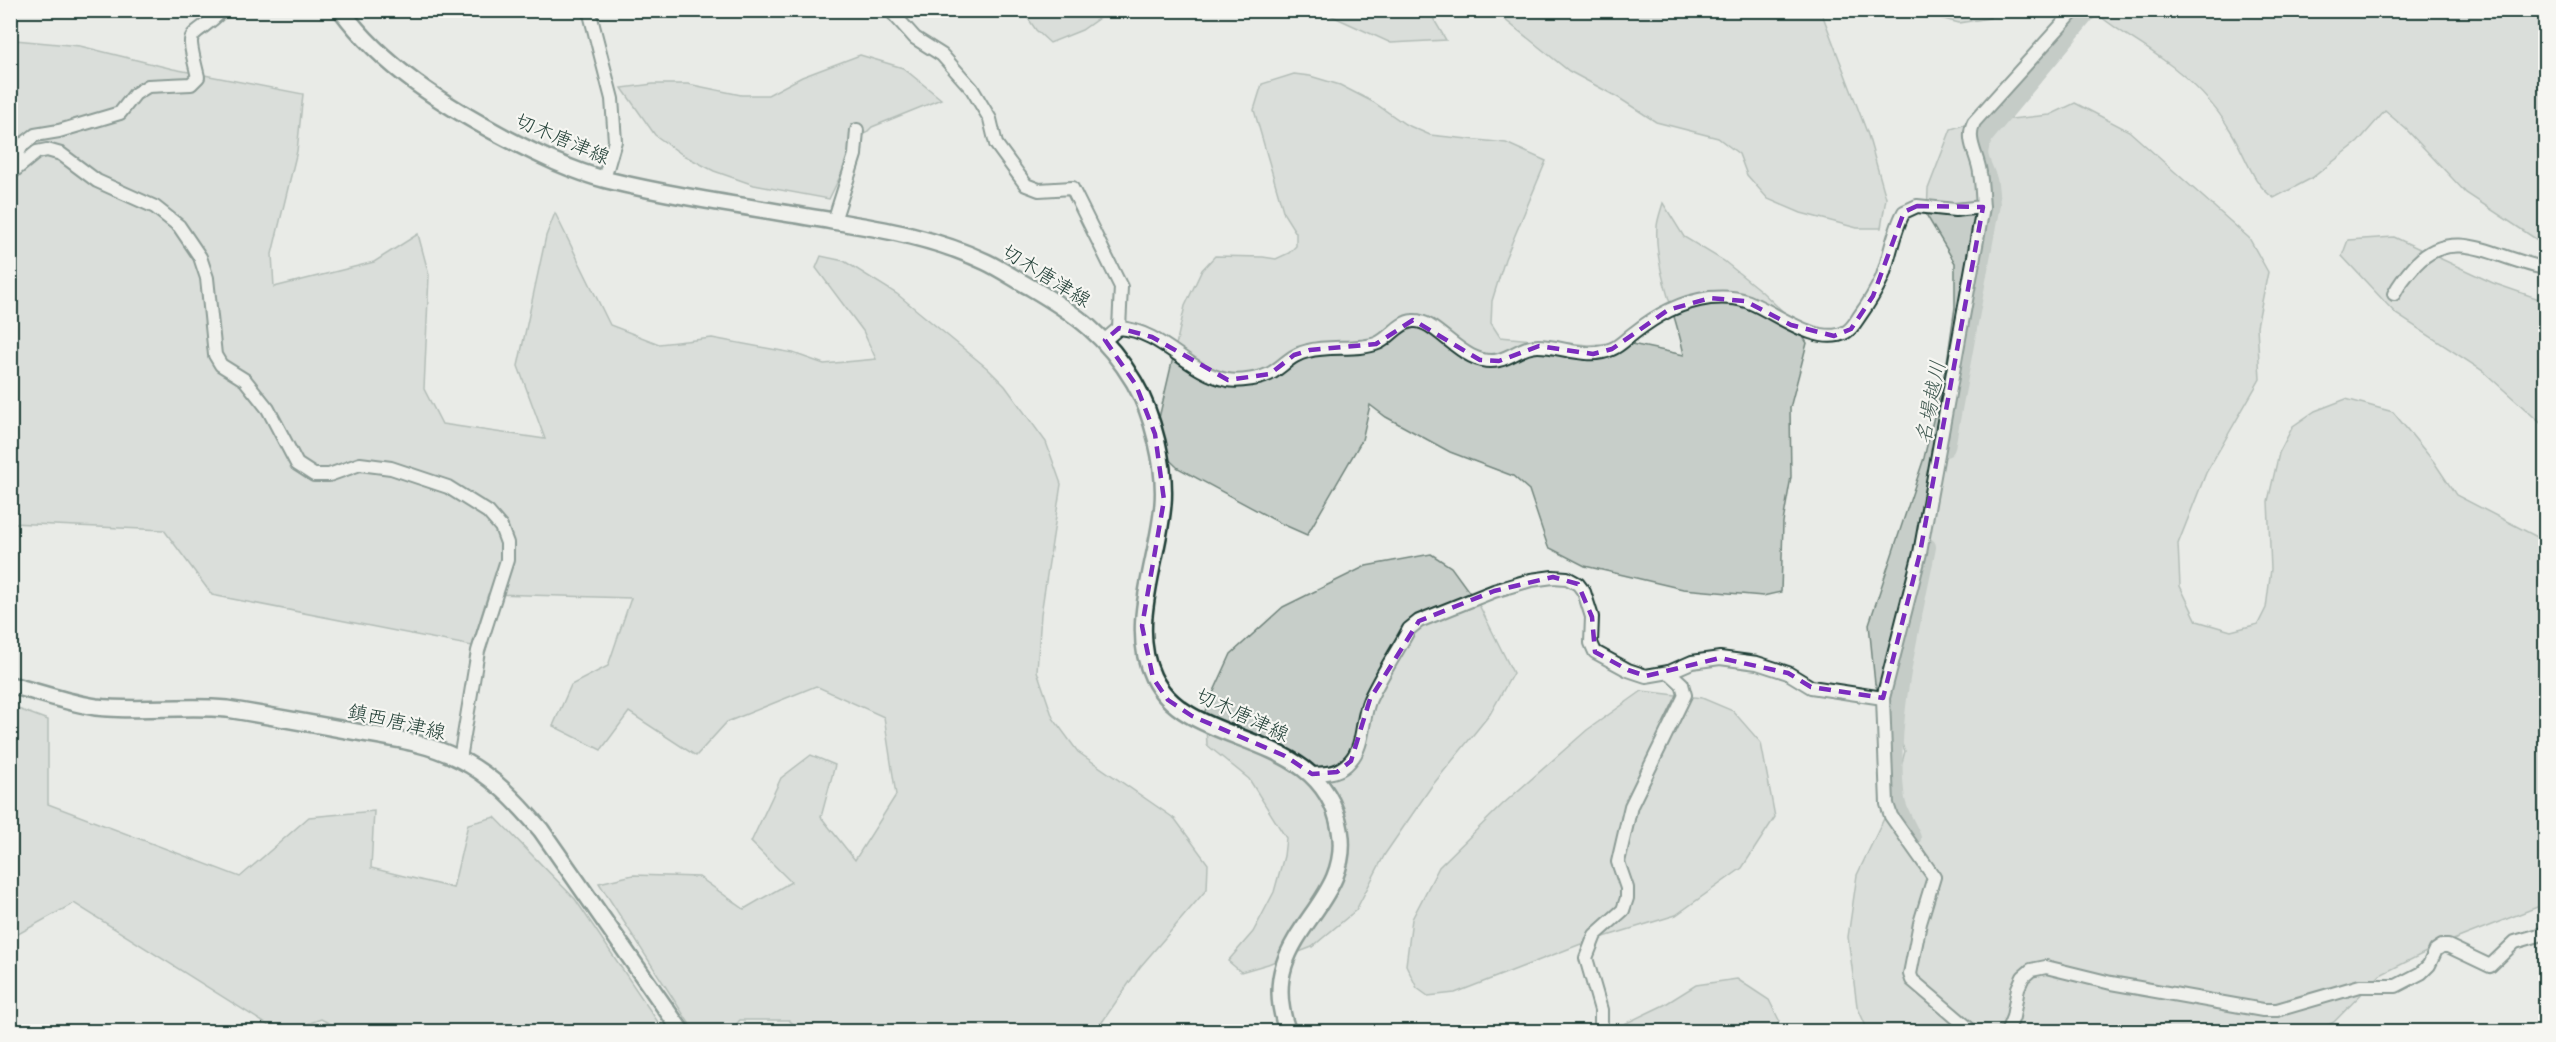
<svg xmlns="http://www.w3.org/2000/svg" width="2556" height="1042" font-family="Delius,'Klee One',sans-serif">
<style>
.green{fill:#c7cec9;stroke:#73867e;stroke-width:1.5}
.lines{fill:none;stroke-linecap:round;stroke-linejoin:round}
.river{stroke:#99a6a0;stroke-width:20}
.minor-casing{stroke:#1f3d34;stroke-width:16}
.major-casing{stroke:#1f3d34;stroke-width:20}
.minor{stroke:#f6f6f2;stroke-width:12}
.major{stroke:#f6f6f2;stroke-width:15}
.marked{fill:none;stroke:#7b2cbf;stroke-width:4.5;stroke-dasharray:12 8;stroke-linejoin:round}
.labels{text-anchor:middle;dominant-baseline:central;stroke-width:4.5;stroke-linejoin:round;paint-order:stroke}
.street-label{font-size:20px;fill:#1f3d34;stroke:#f6f6f2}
.water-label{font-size:21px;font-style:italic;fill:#445c54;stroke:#f6f6f2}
</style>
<rect width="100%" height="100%" fill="#e9ebe7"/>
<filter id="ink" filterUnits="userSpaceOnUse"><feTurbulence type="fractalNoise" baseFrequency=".0167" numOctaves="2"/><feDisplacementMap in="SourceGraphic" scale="12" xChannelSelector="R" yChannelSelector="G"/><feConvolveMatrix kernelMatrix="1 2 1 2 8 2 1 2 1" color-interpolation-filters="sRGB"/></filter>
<g filter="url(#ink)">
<g class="green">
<polygon points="1023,11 1109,11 1082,30 1050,43 1036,30"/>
<polygon points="1321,11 1429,11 1446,40 1391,43"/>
<polygon points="1494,11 1821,11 1868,135 1886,198 1881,228 1857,228 1801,213 1768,199 1747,175 1739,154 1718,138 1656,122 1619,98 1569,71"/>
<polygon points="1913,11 1987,11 1990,18 1959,23"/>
<path d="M 2094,11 L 2545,11 L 2545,245 L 2466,193 L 2406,129 L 2385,111 L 2358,142 L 2312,178 L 2274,198 C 2253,185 2245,154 2232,133 C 2215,104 2189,78 2162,59 C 2140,42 2115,30 2094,11 Z"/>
<polygon points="15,40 80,46 173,69 303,94 297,151 272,254 274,287 374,262 418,234 429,275 424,389 442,424 545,439 518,366 546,236 555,213 610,325 659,344 712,338 793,353 824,364 876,359 863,331 816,268 821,256 844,261 897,294 987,368 1005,386 1046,442 1061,484 1041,614 1037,671 1053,718 1078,752 1175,819 1208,864 1207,889 1140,967 1096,1031 801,1032 789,1020 740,1020 730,1031 694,1031 599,883 633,875 699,877 744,909 791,882 751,842 781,778 811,755 835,765 821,817 855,860 896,795 884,717 816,686 727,722 696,756 629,712 601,750 553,726 571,685 608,666 631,598 488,594 472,646 212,595 164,530 11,523 11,41"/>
<polygon points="860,55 903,68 941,99 872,127 857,142 829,199 754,185 714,171 683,155 655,135 622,88 653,84 688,84 741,95 768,95 802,77"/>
<path d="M 1294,74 L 1310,76 L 1340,85 L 1373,102 L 1405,124 L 1430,135 L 1506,143 L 1546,161 L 1505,259 L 1492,301 L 1491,323 L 1500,337 L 1589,345 L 1622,342 L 1684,355 C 1676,313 1654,269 1657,226 C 1658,218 1661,210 1663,203 L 1684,237 L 1724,261 L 1761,291 L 1794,322 L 1807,343 L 1790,408 L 1791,477 L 1783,522 L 1781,592 L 1763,596 L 1683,589 L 1585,566 L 1548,547 L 1529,490 L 1513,476 L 1450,452 L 1386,417 L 1370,405 L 1362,440 L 1307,535 L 1280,523 L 1178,468 L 1153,444 L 1185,306 L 1202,270 L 1215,256 L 1263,257 L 1276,259 L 1289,253 L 1296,246 L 1296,233 L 1284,214 L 1254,110 L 1262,84 Z"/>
<polygon points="2075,103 2129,131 2249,238 2268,272 2257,326 2260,379 2206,473 2178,544 2180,586 2197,621 2231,631 2258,624 2266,608 2271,569 2268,501 2279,453 2293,426 2315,411 2346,399 2393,412 2434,462 2456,495 2545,541 2545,904 2438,946 2380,975 2334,1022 2315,1031 2092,1032 1999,1028 1957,1032 1868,1031 1857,1006 1848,937 1857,875 1891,804 1905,751 1875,684 1869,624 1924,458 1947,362 1955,307 1955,263 1927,216 1928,189 1951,129 1970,123 2050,115"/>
<polygon points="2394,237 2493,283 2542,300 2545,299 2545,427 2483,371 2396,314 2342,256 2348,240"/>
<polygon points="1431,554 1451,567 1480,607 1513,673 1490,714 1431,787 1385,854 1356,910 1312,947 1268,964 1241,972 1228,961 1253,932 1274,892 1284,856 1286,838 1249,779 1207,745 1205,711 1231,654 1283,607 1366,566"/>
<polygon points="1642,691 1702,698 1733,711 1761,743 1775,817 1742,868 1676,915 1581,944 1455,993 1428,996 1417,988 1406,965 1412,919 1439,867 1503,804 1587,730"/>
<polygon points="10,706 48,720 48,804 240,877 309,817 374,811 371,868 453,888 468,824 495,817 575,899 664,1031 346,1032 321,1019 288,1031 277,1031 74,903 11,938"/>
<polygon points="1737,979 1769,1000 1779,1020 1776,1031 1615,1031 1618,1027 1664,1005 1696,985"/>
</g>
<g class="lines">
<g class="river">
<path d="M 1945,447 L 1990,204 C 1989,196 1989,187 1987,180 C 1980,160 1973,156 1984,135 L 2088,10"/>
<path d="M 1911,838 C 1906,826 1897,813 1895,800 C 1884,720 1911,626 1926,547"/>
</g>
<defs>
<g id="minor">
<polyline points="589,10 612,99 615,141 604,179"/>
<polyline points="890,10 915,38 942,55 972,89 990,119 996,144 1026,185 1039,190 1072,188 1121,287 1119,328"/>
<path d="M 20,164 L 17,156 L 22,145 L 35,135 L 59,131 L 120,113 L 135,94 L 148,86 L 191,84 L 198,77 C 185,23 188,44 223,10"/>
<polyline points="10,174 37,152 47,150 61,154 97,181 155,207 179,226 200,257 207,278 215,355 221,365 245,380 268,409 297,464 314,475 329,475 360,464 391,468 448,487 488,512 501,527 507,543 507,560 478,651 460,759"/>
<polyline points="834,221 855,155 857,130"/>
<path d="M 2394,294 C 2400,282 2407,274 2416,264 C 2455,223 2501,262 2546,268"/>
<path d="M 1105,340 L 1119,328 C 1163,331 1187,372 1227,380 C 1239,382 1263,379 1273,372 C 1285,364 1293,354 1308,351 C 1329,345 1359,351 1378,343 C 1390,338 1399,322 1413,321 C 1437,318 1464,369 1499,360 C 1513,357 1522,346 1538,346 C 1562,346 1588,360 1612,349 C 1620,346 1627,338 1634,333 C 1657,315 1680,302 1710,298 C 1722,297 1735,297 1746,301 C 1773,310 1817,348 1846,332 C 1853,328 1856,321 1861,314 C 1869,303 1876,291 1882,278 C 1890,257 1893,232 1904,212 L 1917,206 L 1955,210 L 1983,207"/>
<path d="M 1312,774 C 1327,773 1339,774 1350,761 C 1365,745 1361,719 1370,699 C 1381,675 1397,652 1409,629 L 1419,621 L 1494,591 L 1531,580 L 1553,577 L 1567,578 L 1578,584 L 1584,592 L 1592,617 L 1591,643 L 1595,652 L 1628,670 L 1646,676 L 1669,672 L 1692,662 L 1720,658 L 1757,663 L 1788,673 L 1811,687 L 1883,698"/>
<polyline points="1601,1032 1601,1010 1586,958 1595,935 1623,910 1627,898 1627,888 1618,862 1631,806 1685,695 1682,684 1669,672"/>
<path d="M 1973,1032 L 1912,980 L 1910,974 L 1920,923 L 1934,877 L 1891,816 L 1887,804 L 1883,698 L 1920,553 L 1983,207 C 1982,196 1982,184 1980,173 C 1978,155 1965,140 1974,122 L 2075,10"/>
<polyline points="2007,1032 2013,1017 2018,988 2023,977 2031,970 2046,967 2111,983 2263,1010 2277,1010 2360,986 2396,986 2421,973 2429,965 2436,950 2442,946 2448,946 2490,966 2515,942 2546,933"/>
</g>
<g id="major">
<path d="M 341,10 C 384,68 444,105 506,138 C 539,155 572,171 607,180 C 681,198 757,208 832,221 C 884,229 938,239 986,262 C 1001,269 1015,279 1030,287 C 1076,314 1106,335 1134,382 C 1153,414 1166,467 1163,504 C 1159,558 1128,626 1153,677 C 1189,752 1323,726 1340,830 C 1354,910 1251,935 1288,1032"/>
<path d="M 10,685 C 39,692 68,703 96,707 C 139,712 183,705 227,709 C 270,716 314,724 357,732 C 392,738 428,743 459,759 C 492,775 517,802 541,830 L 682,1032"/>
</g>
</defs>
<use href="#minor" class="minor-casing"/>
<use href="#major" class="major-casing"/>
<use href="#minor" class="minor"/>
<use href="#major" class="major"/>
</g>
</g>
<path d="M0 0H2556V1042H0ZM 1917,206 L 1983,207 L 1920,553 L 1883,698 L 1811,687 L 1788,673 L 1720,658 L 1646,676 L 1628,670 L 1595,652 L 1592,617 L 1578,584 L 1553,577 L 1494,591 L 1419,621 L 1370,699 L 1351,761 L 1337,772 L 1312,774 L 1285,756 L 1192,716 L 1168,700 L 1153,678 L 1142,626 L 1164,500 L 1155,434 L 1136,385 L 1105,340 L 1119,328 L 1152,337 L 1228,380 L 1270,374 L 1294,355 L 1310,350 L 1376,344 L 1413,320 L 1480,360 L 1499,361 L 1539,346 L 1593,354 L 1612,349 L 1668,310 L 1710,298 L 1745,301 L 1791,325 L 1834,336 L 1851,329 L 1873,296 L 1904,212 Z" fill="#e9ebe7" fill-opacity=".55" fill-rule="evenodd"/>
<path class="marked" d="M 1917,206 L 1983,207 L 1920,553 L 1883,698 L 1811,687 L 1788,673 L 1720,658 L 1646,676 L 1628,670 L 1595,652 L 1592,617 L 1578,584 L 1553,577 L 1494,591 L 1419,621 L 1370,699 L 1351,761 L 1337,772 L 1312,774 L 1285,756 L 1192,716 L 1168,700 L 1153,678 L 1142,626 L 1164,500 L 1155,434 L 1136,385 L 1105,340 L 1119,328 L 1152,337 L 1228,380 L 1270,374 L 1294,355 L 1310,350 L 1376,344 L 1413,320 L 1480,360 L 1499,361 L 1539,346 L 1593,354 L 1612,349 L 1668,310 L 1710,298 L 1745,301 L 1791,325 L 1834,336 L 1851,329 L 1873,296 L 1904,212 Z"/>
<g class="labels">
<g class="street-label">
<text transform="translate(563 138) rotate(23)">切木唐津線</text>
<text transform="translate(1047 275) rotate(32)">切木唐津線</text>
<text transform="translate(1243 714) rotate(25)">切木唐津線</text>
<text transform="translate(397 721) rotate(13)">鎮西唐津線</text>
</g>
<g class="water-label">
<text transform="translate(1930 402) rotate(-79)">名場越川</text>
</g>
</g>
<rect width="2556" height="1042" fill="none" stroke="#f6f6f2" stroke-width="36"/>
<rect x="18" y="18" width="2520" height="1006" fill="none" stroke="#1f3d34" stroke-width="2" filter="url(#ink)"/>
</svg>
